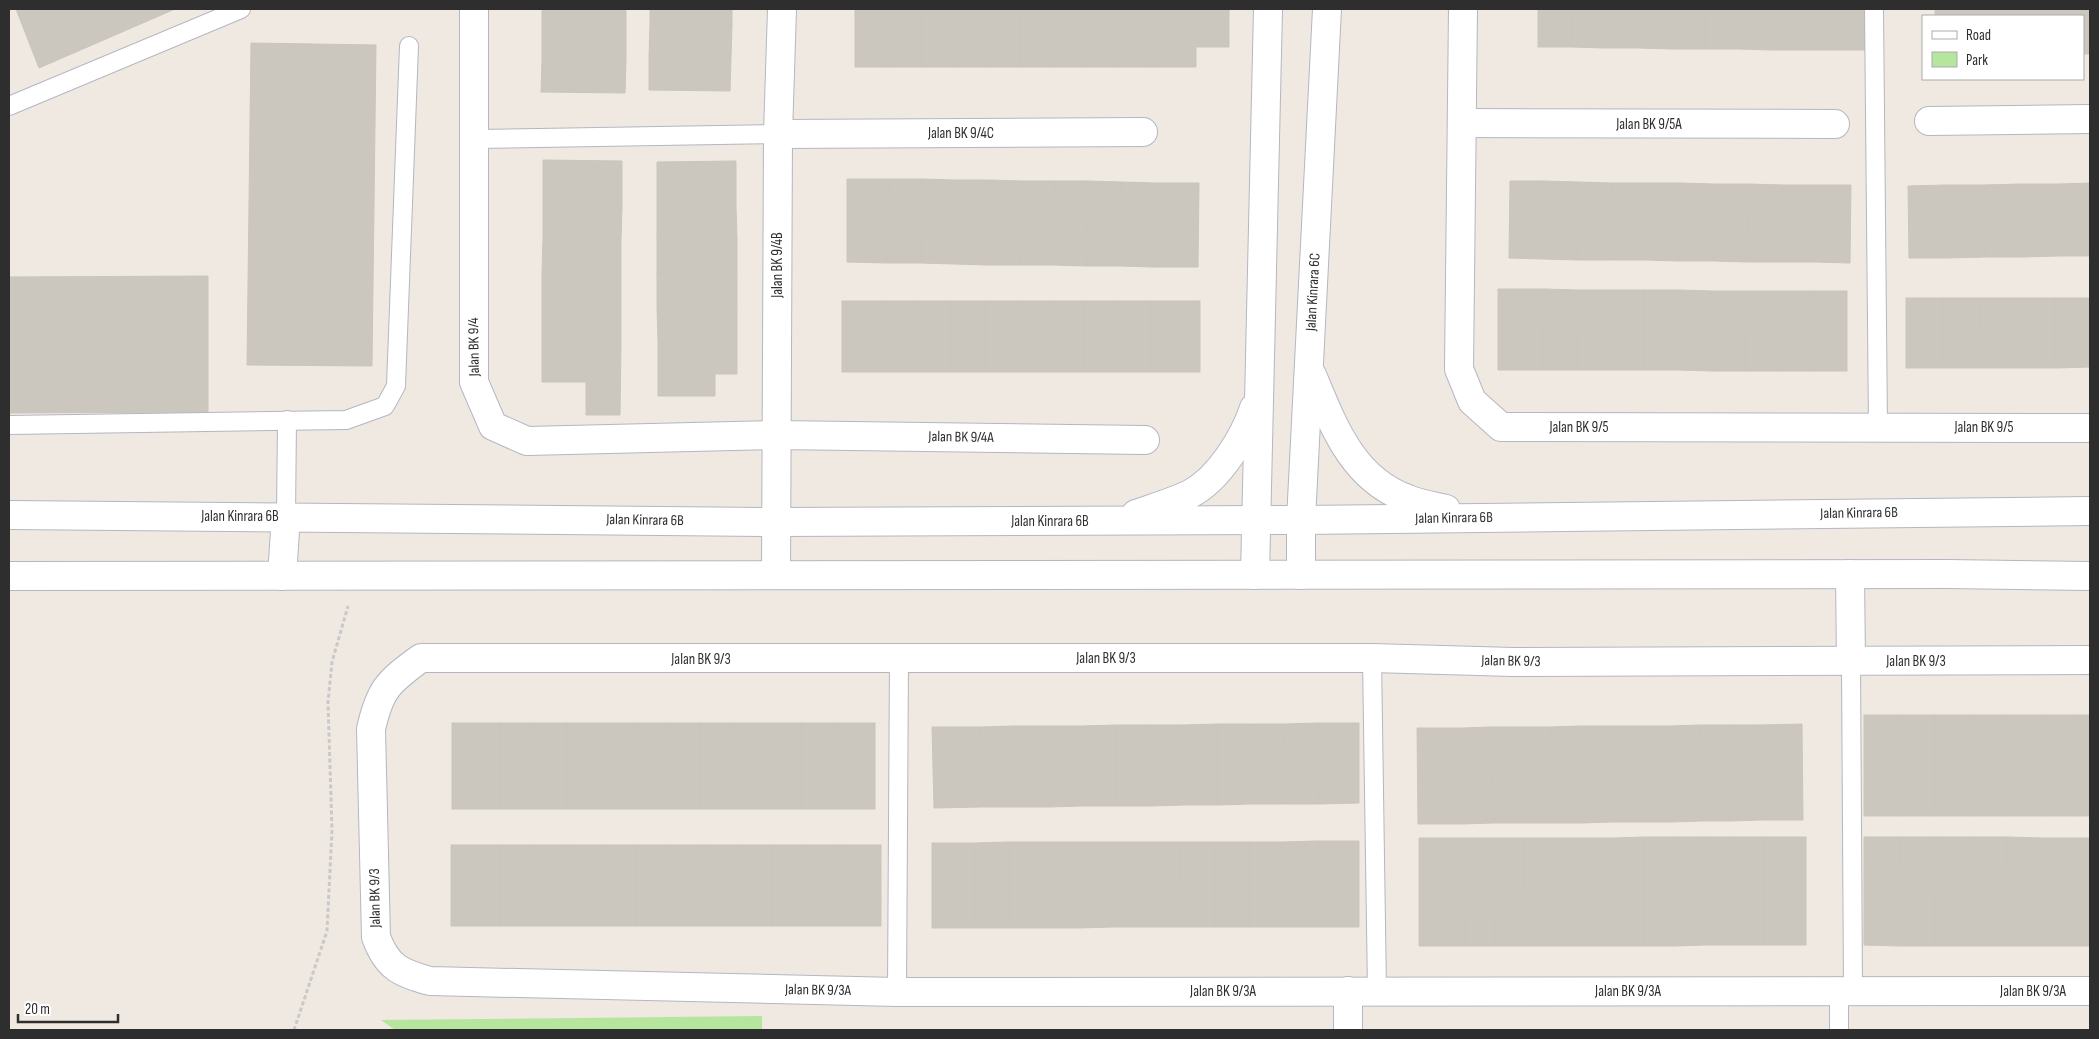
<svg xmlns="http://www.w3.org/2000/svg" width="2099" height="1039" font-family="'Sofia Sans Condensed',sans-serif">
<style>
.green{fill:#b6e59e}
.building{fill:#cbc7bf;stroke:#cbc5ba}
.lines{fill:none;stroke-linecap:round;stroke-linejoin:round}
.service-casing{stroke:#b4b7c1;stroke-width:20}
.minor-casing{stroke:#b4b7c1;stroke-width:30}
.tertiary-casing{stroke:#b4b7c1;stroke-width:30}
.path{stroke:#c9c9c9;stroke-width:3;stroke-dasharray:4 2.5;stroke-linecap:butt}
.service{stroke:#fff;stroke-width:18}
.minor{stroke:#fff;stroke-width:28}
.tertiary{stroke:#fff;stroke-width:28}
.labels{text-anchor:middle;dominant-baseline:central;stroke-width:4;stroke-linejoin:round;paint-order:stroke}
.street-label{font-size:15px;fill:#2e2e2e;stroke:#fff}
</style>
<rect width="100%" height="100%" fill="#efe9e1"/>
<polygon class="green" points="762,1016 762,1030 395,1030 381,1020"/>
<g class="building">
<polygon points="16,9 175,9 39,68"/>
<polygon points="542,9 626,9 626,28 542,26"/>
<polygon points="650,9 732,9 732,25 650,24"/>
<rect x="855" y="9" width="33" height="58"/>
<rect x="888" y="9" width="33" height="58"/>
<rect x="921" y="9" width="33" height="58"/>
<rect x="954" y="9" width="33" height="58"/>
<rect x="987" y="9" width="33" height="58"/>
<rect x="1020" y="9" width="33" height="58"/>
<rect x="1053" y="9" width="33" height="58"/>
<rect x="1086" y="9" width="32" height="58"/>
<rect x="1118" y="9" width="34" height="58"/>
<polygon points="1152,9 1229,9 1229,47 1196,47 1196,67 1152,67"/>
<rect x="1538" y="9" width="34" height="38"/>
<polygon points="1572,9 1605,9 1605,48 1572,47"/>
<polygon points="1605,9 1639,9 1638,48 1605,48"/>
<polygon points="1639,9 1672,9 1672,49 1638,48"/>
<rect x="1672" y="9" width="33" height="40"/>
<polygon points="1705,9 1739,9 1738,49 1705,49"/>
<polygon points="1739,9 1772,9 1771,50 1738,49"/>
<polygon points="1772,9 1805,9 1805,50 1771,50"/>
<polygon points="1805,9 1839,9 1838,50 1805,50"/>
<polygon points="1839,9 1872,9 1872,50 1838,50"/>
<rect x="1935" y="9" width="34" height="7"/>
<rect x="1969" y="9" width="34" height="7"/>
<rect x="2003" y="9" width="35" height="7"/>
<rect x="2038" y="9" width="34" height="7"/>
<polygon points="2072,9 2090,9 2090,54 2083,54 2083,16 2072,16"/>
<polygon points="650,24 732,25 731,58 649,57"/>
<polygon points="542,26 626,28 626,60 542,60"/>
<polygon points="251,43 376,45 372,366 247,365"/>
<polygon points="649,57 731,58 730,91 649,90"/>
<polygon points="542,60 626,60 625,93 541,92"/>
<polygon points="543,160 622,161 622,206 543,206"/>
<polygon points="736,161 736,206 657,207 657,162"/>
<polygon points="847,179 889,179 888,263 847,262"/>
<polygon points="889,179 922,179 921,263 888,263"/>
<polygon points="922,179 955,180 954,264 921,263"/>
<polygon points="955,180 989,180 988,265 954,264"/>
<polygon points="989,180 1022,181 1020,265 988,265"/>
<polygon points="1022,181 1055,181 1054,265 1020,265"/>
<polygon points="1055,181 1088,181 1087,266 1054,265"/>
<polygon points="1088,181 1121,182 1120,266 1087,266"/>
<polygon points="1510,181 1544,181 1543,259 1509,258"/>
<polygon points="1544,181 1578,182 1577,260 1543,259"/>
<polygon points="1121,182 1154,183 1153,267 1120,266"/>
<polygon points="1578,182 1612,183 1611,260 1577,260"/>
<polygon points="1154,183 1199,183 1198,267 1153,267"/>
<polygon points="1612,183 1646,183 1645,260 1611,260"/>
<polygon points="1646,183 1680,183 1679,261 1645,260"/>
<polygon points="1680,183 1715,184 1714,261 1679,261"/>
<polygon points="2090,183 2090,256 2060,256 2059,184"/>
<polygon points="1715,184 1749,184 1747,262 1714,261"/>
<polygon points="1749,184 1783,185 1781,262 1747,262"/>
<polygon points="2021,184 2059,184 2060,256 2022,257"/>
<polygon points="2021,184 2022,257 1985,257 1984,185"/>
<polygon points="1783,185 1817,185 1816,262 1781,262"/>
<polygon points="1817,185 1851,185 1850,263 1816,262"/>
<polygon points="1946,185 1947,258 1909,258 1908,186"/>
<polygon points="1946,185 1984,185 1985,257 1947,258"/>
<polygon points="543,206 622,206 621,240 543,240"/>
<polygon points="736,206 737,240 657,240 657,207"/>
<polygon points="543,240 621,240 621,274 542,273"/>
<rect x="657" y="240" width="80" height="33"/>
<polygon points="542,273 621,274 621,308 542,307"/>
<rect x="657" y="273" width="80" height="34"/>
<polygon points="208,276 208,412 9,413 9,277"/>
<polygon points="1498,289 1544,289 1543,370 1498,370"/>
<polygon points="1544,289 1578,290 1577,370 1543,370"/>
<polygon points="1578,290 1611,290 1611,370 1577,370"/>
<rect x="1611" y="290" width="33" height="80"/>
<rect x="1644" y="290" width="34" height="80"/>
<polygon points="1678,290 1712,291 1712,371 1678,370"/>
<polygon points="1712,291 1746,291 1745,371 1712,371"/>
<polygon points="1746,291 1779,291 1779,371 1745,371"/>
<rect x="1779" y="291" width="34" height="80"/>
<rect x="1813" y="291" width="34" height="80"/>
<rect x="1906" y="298" width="37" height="70"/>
<polygon points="1943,298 1980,298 1981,368 1943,368"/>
<polygon points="1980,298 2018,298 2018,368 1981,368"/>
<rect x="2018" y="298" width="37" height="70"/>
<polygon points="2055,298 2090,298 2090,367 2055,368"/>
<rect x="842" y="301" width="43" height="71"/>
<rect x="885" y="301" width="33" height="71"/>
<rect x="918" y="301" width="33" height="71"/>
<rect x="951" y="301" width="34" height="71"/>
<rect x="985" y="301" width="33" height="71"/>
<rect x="1018" y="301" width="33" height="71"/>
<rect x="1051" y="301" width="33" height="71"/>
<rect x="1084" y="301" width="34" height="71"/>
<rect x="1118" y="301" width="33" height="71"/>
<rect x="1151" y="301" width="49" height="71"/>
<polygon points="542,307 621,308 621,341 542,341"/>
<polygon points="657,307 737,307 737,340 658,341"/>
<polygon points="737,340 737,374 715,374 715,396 658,396 658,341"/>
<polygon points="542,341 621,341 620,415 586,415 586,382 542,382"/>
<rect x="1864" y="715" width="35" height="101"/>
<rect x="1899" y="715" width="36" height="101"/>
<rect x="1935" y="715" width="36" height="101"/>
<rect x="1971" y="715" width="35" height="101"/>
<rect x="2006" y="715" width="36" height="101"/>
<rect x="2042" y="715" width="36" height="101"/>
<rect x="2078" y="715" width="12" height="101"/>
<rect x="452" y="723" width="48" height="86"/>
<rect x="500" y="723" width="33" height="86"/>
<rect x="533" y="723" width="34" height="86"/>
<rect x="567" y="723" width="33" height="86"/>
<rect x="600" y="723" width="34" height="86"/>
<rect x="634" y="723" width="33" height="86"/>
<rect x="667" y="723" width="33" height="86"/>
<rect x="700" y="723" width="34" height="86"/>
<rect x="734" y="723" width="34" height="86"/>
<rect x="768" y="723" width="33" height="86"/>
<rect x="801" y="723" width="33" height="86"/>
<rect x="834" y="723" width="41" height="86"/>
<polygon points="1318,723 1359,723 1359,803 1319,804"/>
<polygon points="1318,723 1319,804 1285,804 1284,724"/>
<polygon points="1217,724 1250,724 1251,804 1217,805"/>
<polygon points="1217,724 1217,805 1184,805 1183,725"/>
<polygon points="1250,724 1284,724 1285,804 1251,804"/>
<polygon points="1802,724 1803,820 1761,820 1760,725"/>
<polygon points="1116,725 1149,725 1150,806 1116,806"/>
<polygon points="1116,725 1116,806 1082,806 1082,726"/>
<polygon points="1149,725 1183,725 1184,805 1150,806"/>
<polygon points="1700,725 1730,725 1731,821 1701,821"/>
<polygon points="1700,725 1701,821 1671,822 1670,726"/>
<polygon points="1730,725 1760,725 1761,820 1731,821"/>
<polygon points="1014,726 1048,726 1049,807 1015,807"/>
<polygon points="1014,726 1015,807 981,807 980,727"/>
<polygon points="1048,726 1082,726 1082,806 1049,807"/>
<polygon points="1581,726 1611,726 1612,822 1582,823"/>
<polygon points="1581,726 1582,823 1552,823 1551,727"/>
<polygon points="1611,726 1641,726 1642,822 1612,822"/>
<polygon points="1641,726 1670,726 1671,822 1642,822"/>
<polygon points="932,727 980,727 981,807 934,808"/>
<polygon points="1491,727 1521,727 1522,823 1493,823"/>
<polygon points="1491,727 1493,823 1462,824 1462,728"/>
<polygon points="1521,727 1551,727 1552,823 1522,823"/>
<polygon points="1417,728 1462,728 1462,824 1418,824"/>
<polygon points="1644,837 1674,837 1675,946 1644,946"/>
<polygon points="1644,837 1644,946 1614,946 1614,838"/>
<polygon points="1674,837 1704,837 1704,945 1675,946"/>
<rect x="1704" y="837" width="30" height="108"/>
<rect x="1734" y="837" width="30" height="108"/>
<rect x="1764" y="837" width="42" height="108"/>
<polygon points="1864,837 1900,837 1899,946 1864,945"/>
<polygon points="1900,837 1936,837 1935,946 1899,946"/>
<polygon points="1936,837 1971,837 1971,946 1935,946"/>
<polygon points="1971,837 2007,837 2006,946 1971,946"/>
<polygon points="2007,837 2043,838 2042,946 2006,946"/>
<polygon points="1419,838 1464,838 1465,946 1419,946"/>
<polygon points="1464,838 1494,838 1495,946 1465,946"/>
<polygon points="1494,838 1524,838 1525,946 1495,946"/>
<polygon points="1524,838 1554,838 1554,946 1525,946"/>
<rect x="1554" y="838" width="30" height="108"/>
<rect x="1584" y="838" width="30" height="108"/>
<polygon points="2043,838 2078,838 2078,946 2042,946"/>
<rect x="2078" y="838" width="12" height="108"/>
<polygon points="1317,841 1359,841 1359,927 1318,927"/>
<polygon points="1317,841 1318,927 1283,927 1283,842"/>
<rect x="1009" y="842" width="34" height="86"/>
<polygon points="1009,842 1009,928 975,928 975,843"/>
<polygon points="1043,842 1077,842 1078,928 1043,928"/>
<polygon points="1077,842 1112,842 1112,927 1078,928"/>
<rect x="1112" y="842" width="34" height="85"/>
<polygon points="1146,842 1180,842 1181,927 1146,927"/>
<polygon points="1180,842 1215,842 1215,927 1181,927"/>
<rect x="1215" y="842" width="34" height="85"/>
<rect x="1249" y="842" width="34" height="85"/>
<rect x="932" y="843" width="43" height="85"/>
<rect x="451" y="845" width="49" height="81"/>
<rect x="500" y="845" width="34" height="81"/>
<rect x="534" y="845" width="34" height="81"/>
<rect x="568" y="845" width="34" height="81"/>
<rect x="602" y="845" width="34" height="81"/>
<rect x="636" y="845" width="34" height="81"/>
<rect x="670" y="845" width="34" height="81"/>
<rect x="704" y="845" width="34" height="81"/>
<rect x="738" y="845" width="34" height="81"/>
<rect x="772" y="845" width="34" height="81"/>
<rect x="806" y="845" width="34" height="81"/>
<rect x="840" y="845" width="41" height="81"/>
</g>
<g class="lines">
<defs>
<g id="service">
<polyline points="1874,9 1878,427"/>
<polyline points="9,106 241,9"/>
<polyline points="474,139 778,134"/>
<polyline points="9,425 346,420 385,406 396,386 409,46"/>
<polyline points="286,516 287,420"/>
<polyline points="1372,658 1377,991"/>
<polyline points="1851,662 1853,991"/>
<polyline points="1839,991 1839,1030"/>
<polyline points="897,992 899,659"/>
</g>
<g id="minor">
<polyline points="474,9 474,382 493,426 527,441 776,435 1145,440"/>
<polyline points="1463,9 1459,369 1472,401 1501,427 2090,428"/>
<polyline points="1929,121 2090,119"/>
<polyline points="1462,123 1835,124"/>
<polyline points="778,134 1143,132"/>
<polyline points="1850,574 1851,662"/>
<polyline points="776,575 778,134 782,9"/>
<path d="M 2090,660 L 1513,662 L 1372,658 L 421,658 C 388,682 380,689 371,729 L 376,937 C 387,967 400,973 430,981 L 897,992 L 2090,991"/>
<polyline points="1348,1030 1348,991"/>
</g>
<g id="tertiary">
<path d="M 1312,375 C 1333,425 1352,479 1408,499 C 1420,504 1433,506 1446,509"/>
<path d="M 1136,514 C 1153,508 1173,502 1190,494 C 1219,479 1244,438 1254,408"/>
<polyline points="9,515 776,522 1301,520 2090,511"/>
<polyline points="1255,575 1268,9"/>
<polyline points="1301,575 1301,520 1327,9"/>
<polyline points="9,576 1948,574 2090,576"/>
<polyline points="282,576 286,516"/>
</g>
</defs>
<use href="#service" class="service-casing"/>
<use href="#minor" class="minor-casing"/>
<use href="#tertiary" class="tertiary-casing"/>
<polyline class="path" points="294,1030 327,931 332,830 328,702 332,662 348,606"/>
<use href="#service" class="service"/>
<use href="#minor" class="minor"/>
<use href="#tertiary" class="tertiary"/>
</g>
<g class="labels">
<g class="street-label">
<text x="1649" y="124">Jalan BK 9/5A</text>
<text x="961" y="133">Jalan BK 9/4C</text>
<text transform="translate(777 265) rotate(-90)">Jalan BK 9/4B</text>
<text transform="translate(1313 292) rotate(-87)">Jalan Kinrara 6C</text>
<text transform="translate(474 347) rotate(-91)">Jalan BK 9/4</text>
<text x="1579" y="427">Jalan BK 9/5</text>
<text x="1984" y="427">Jalan BK 9/5</text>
<text transform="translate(961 437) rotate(1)">Jalan BK 9/4A</text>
<text transform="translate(1859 513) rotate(-1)">Jalan Kinrara 6B</text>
<text x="240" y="516">Jalan Kinrara 6B</text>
<text transform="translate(1454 518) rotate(-1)">Jalan Kinrara 6B</text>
<text transform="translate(645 520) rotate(1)">Jalan Kinrara 6B</text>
<text x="1050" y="521">Jalan Kinrara 6B</text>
<text x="1106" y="658">Jalan BK 9/3</text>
<text x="701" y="659">Jalan BK 9/3</text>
<text transform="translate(1511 661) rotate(1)">Jalan BK 9/3</text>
<text x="1916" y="661">Jalan BK 9/3</text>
<text transform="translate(375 898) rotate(-91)">Jalan BK 9/3</text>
<text transform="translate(818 990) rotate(1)">Jalan BK 9/3A</text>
<text x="1223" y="991">Jalan BK 9/3A</text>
<text x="1628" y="991">Jalan BK 9/3A</text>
<text x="2033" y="991">Jalan BK 9/3A</text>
</g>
</g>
<rect width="2099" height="1039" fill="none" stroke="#2e2e2e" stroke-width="20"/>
<rect x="1922" y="15" width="162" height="65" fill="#ffffff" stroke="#ababab"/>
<rect x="1932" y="31" width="25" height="8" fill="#ffffff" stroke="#ababab"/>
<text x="1966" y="40" font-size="15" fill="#2e2e2e">Road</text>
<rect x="1932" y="52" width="25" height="15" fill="#b6e59e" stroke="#ababab"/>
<text x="1966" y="65" font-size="15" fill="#2e2e2e">Park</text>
<path d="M18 1014v8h100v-8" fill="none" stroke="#2e2e2e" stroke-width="2.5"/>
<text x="25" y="1014" font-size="15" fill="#2e2e2e" stroke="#ffffff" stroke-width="4" paint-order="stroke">20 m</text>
</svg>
